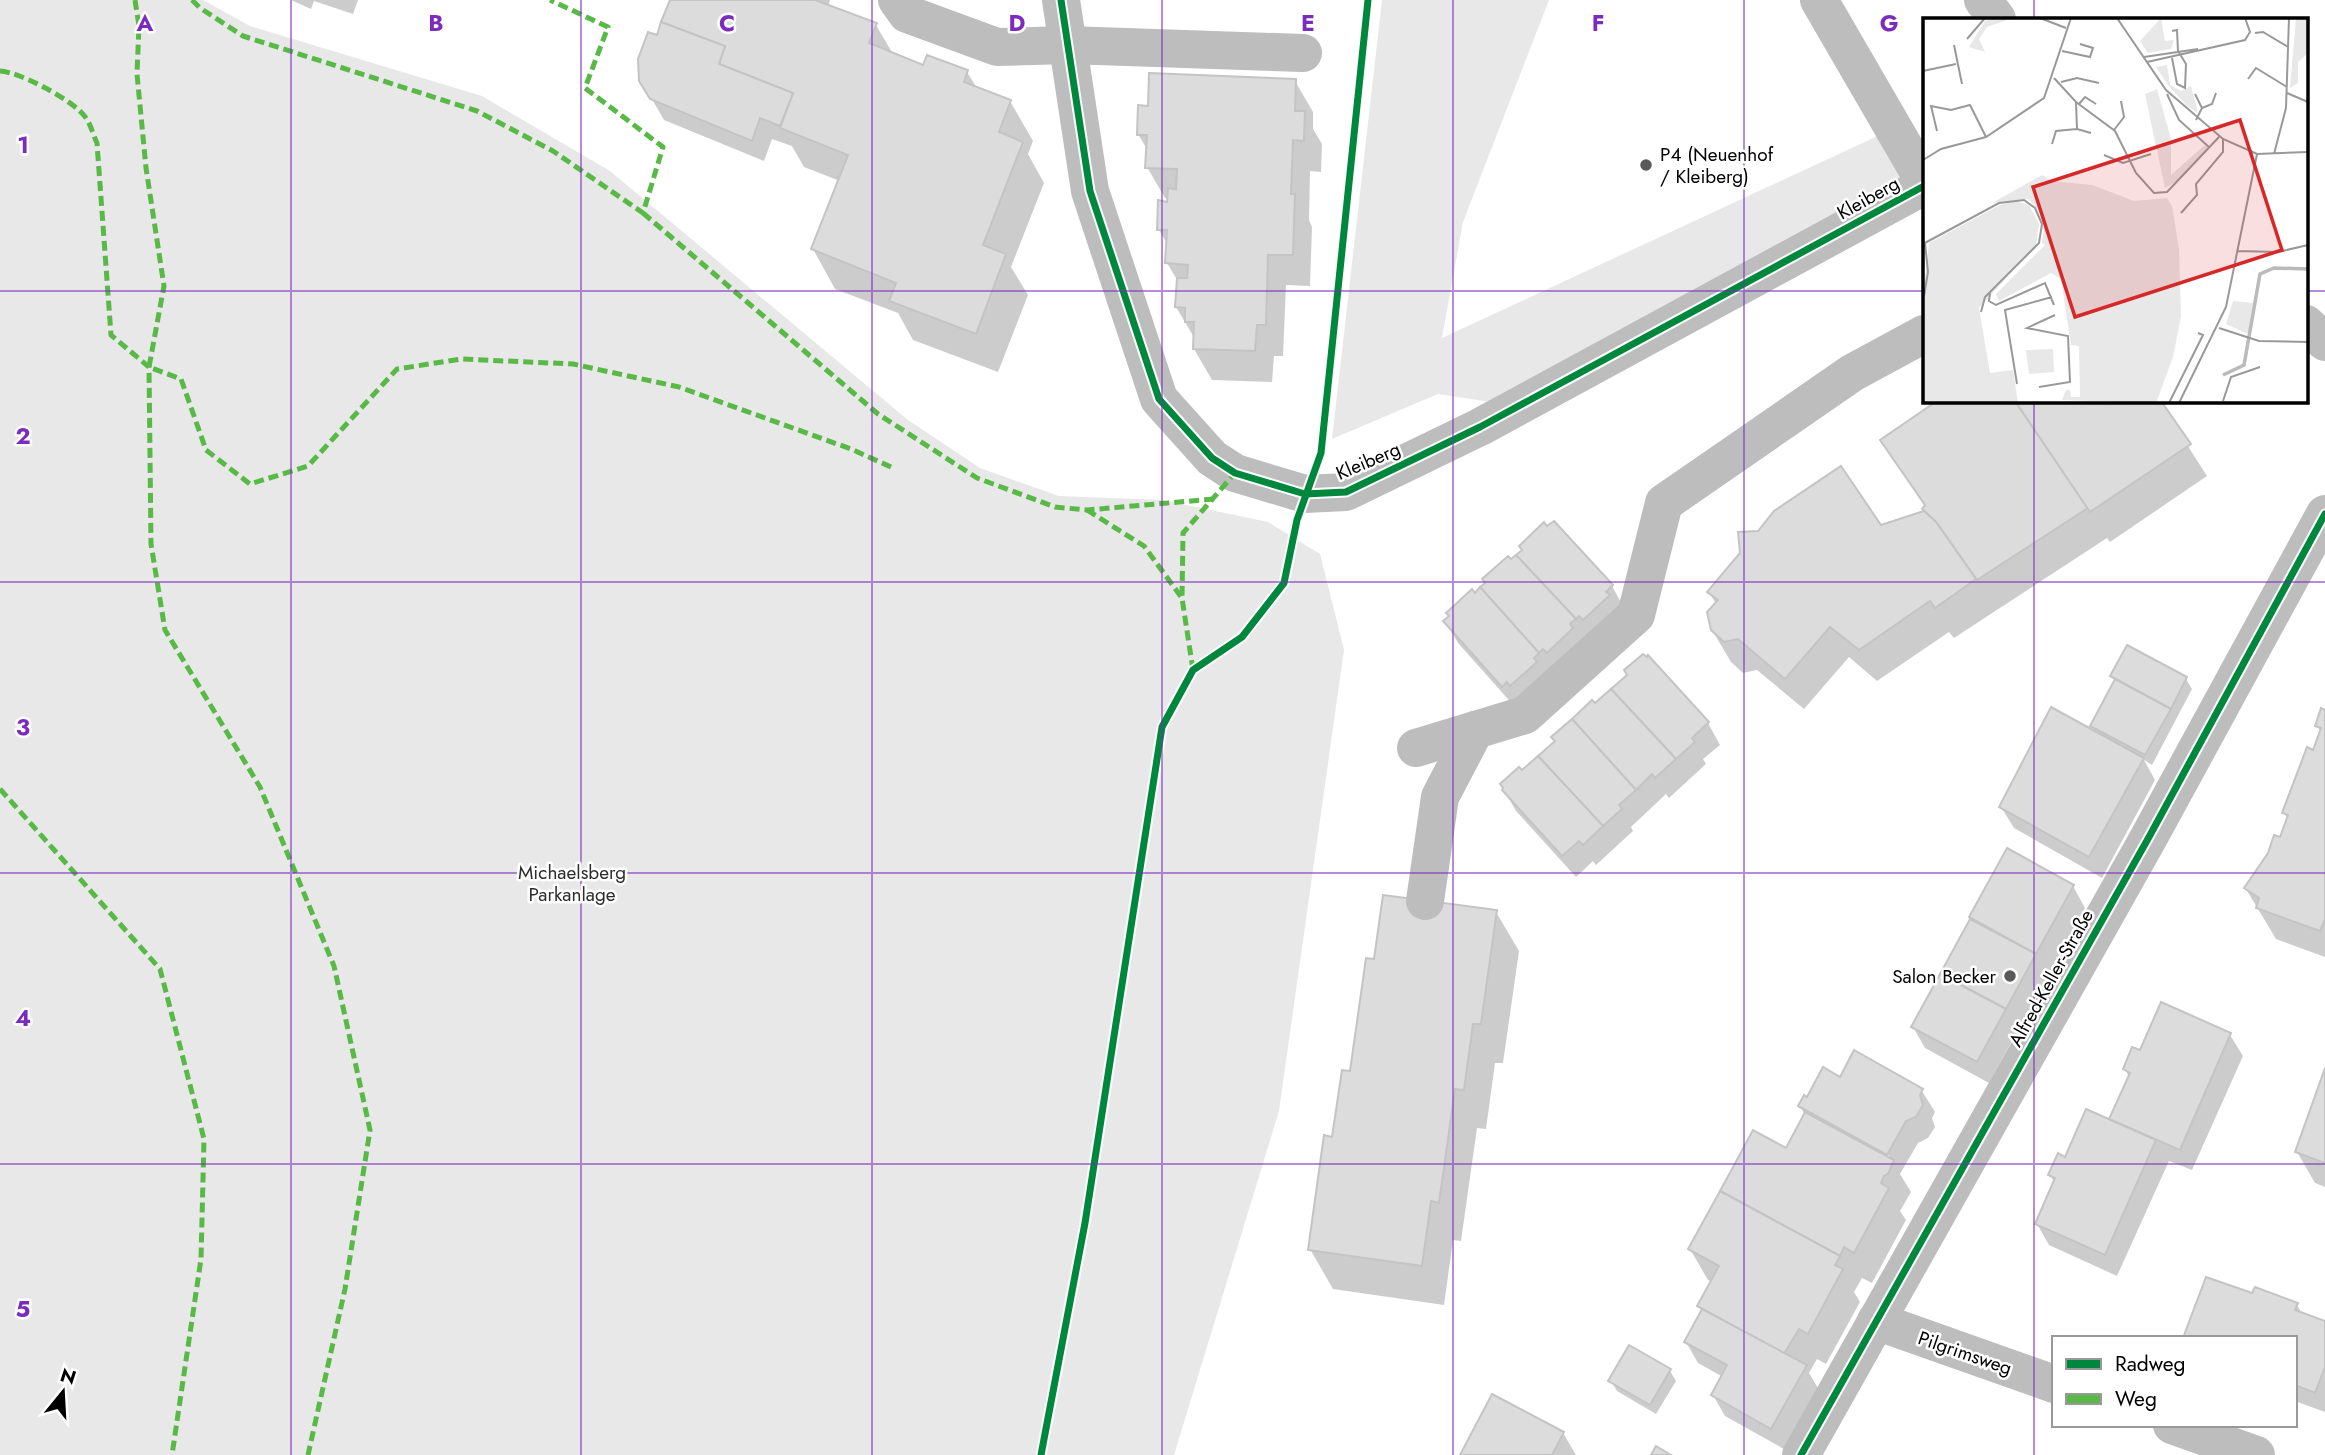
<svg xmlns="http://www.w3.org/2000/svg" width="2325" height="1455" font-family="Jost,sans-serif">
<style>
.green{fill:#e8e8e8}
.shadow{fill:#0003;fill-rule:evenodd}
.building{fill:#dcdcdc;stroke:#c4c4c4;stroke-width:2}
.lines{fill:none;stroke-linecap:round;stroke-linejoin:round}
.minor{stroke:#bdbdbd;stroke-width:38}
.quiet{stroke:#58b947;stroke-width:5;stroke-dasharray:10 5;stroke-linecap:butt}
.cycleway-casing{stroke:#fff;stroke-width:11}
.cycleway{stroke:#00873e;stroke-width:7}
.grid{fill:none;stroke:#7b2cbf;stroke-width:2;stroke-opacity:0.55}
.poi-dot{fill:#595959;stroke:#fff;stroke-width:2.5}
.labels{text-anchor:middle;dominant-baseline:central;stroke-width:5;stroke-linejoin:round;paint-order:stroke}
.poi-label{font-size:19px;fill:#000;stroke:#fff;text-anchor:start}
.street-label{font-size:19px;fill:#000;stroke:#fff}
.park-label{font-size:19px;fill:#2d2d2d;stroke:#fff}
.inset-river{fill:none;stroke:#bababa;stroke-width:3.5}
.inset-road{fill:none;stroke:#999;stroke-width:2}
.view{fill:#d62828;fill-opacity:0.15;stroke:#d62828;stroke-width:3.5}
.inset-edge{fill:none;stroke:#000;stroke-width:3.5}
.grid-label{font-size:23px;text-anchor:middle;font-weight:bold;fill:#7b2cbf;stroke:#fff;stroke-width:5;stroke-linejoin:round;paint-order:stroke}
</style>
<rect width="100%" height="100%" fill="#fff"/>
<g class="green">
<polygon points="0,0 203,0 250,26 482,96 610,171 908,420 980,468 1059,496 1163,500 1268,522 1320,554 1344,650 1279,1111 1174,1455 0,1455"/>
<polygon points="1382,0 1549,0 1463,222 1442,338 1884,133 1910,174 1504,404 1438,394 1332,439"/>
</g>
<g class="shadow">
<polygon points="291,0 358,0 353,14 314,1 311,9"/>
<polygon points="671,0 830,0 828,7 876,25 893,54 924,67 967,72 977,88 1010,101 1033,141 1028,154 1044,183 1011,267 1028,295 998,372 913,340 898,313 835,289 813,249 840,181 804,167 792,146 772,139 764,161 664,120 641,80"/>
<polygon points="1295,81 1313,112 1313,129 1322,144 1321,172 1310,171 1309,220 1312,227 1310,286 1286,285 1283,356 1274,356 1272,382 1212,380 1194,349 1195,339 1176,307 1179,283 1167,263 1168,245 1159,230 1169,199 1165,198 1147,167 1148,151 1138,134 1150,108"/>
<polygon points="1940,401 2013,401 2014,403 2018,401 2159,401 2207,476 2110,542 2107,538 1954,638 1949,632 1877,681 1849,657 1804,709 1757,670 1743,673 1731,662 1712,630 1716,604 1709,592 1880,527 1925,512 1925,507 1882,440"/>
<polygon points="1511,561 1612,586 1624,608 1515,707 1458,643 1446,622"/>
<polygon points="2112,676 2186,679 2192,689 2152,765 2144,760 2155,780 2102,878 2014,828 2001,807 2097,734 2092,726 2116,682"/>
<polygon points="2325,711 2325,957 2276,939 2246,889 2281,840 2288,820 2284,813 2314,752 2321,733 2317,725"/>
<polygon points="1708,723 1720,745 1703,759 1706,764 1669,798 1666,794 1631,827 1633,831 1596,865 1593,861 1576,877 1516,811 1504,790 1522,773"/>
<polygon points="2008,850 2073,886 2085,908 1989,1083 1925,1048 1913,1027"/>
<polygon points="1496,912 1519,951 1503,1063 1495,1063 1486,1129 1477,1128 1461,1241 1453,1240 1444,1305 1333,1289 1310,1249 1375,961"/>
<polygon points="2230,1035 2243,1056 2192,1170 2169,1161 2117,1276 2049,1245 2037,1224 2055,1183 2050,1175 2110,1121 2129,1077 2125,1069 2141,1052"/>
<polygon points="2325,1073 2325,1187 2315,1183 2297,1152"/>
<path d="M 1840,1079 L 1922,1091 L 1935,1112 L 1932,1118 L 1935,1127 L 1928,1138 L 1918,1143 L 1900,1174 L 1911,1192 L 1900,1211 L 1906,1220 L 1872,1283 L 1862,1278 L 1854,1292 L 1860,1302 L 1826,1364 L 1817,1359 L 1809,1373 L 1818,1388 L 1784,1449 L 1725,1416 L 1713,1395 L 1723,1377 L 1698,1363 L 1686,1342 L 1702,1312 L 1699,1306 L 1712,1282 L 1708,1280 L 1690,1249 L 1786,1150 L 1805,1115 L 1800,1106 ZM 1884,1147 L 1890,1158 L 1886,1158 L 1881,1149 Z"/>
<polygon points="2253,1296 2297,1305 2303,1315 2325,1323 2325,1412 2295,1401 2295,1338"/>
<polygon points="1670,1371 1676,1381 1656,1414 1617,1391 1611,1381"/>
<polygon points="1563,1433 1576,1455 1462,1455"/>
</g>
<g class="building">
<polygon points="670,0 815,0 877,23 869,43 923,65 927,55 968,70 964,82 1011,100 999,132 1023,142 983,245 1006,254 976,334 889,301 896,283 811,249 848,155 780,128 793,93 719,64 725,46 661,22"/>
<polygon points="661,22 725,46 719,64 793,93 780,126 760,118 752,141 650,99 639,81 638,59 648,32 657,35"/>
<polygon points="1149,73 1296,79 1295,111 1305,111 1304,141 1293,140 1291,194 1295,194 1293,255 1268,255 1266,325 1257,325 1255,351 1193,349 1194,322 1185,322 1185,308 1175,307 1177,278 1187,278 1188,265 1165,263 1167,230 1157,230 1158,200 1167,202 1168,188 1176,189 1177,169 1145,168 1147,135 1137,135 1138,105 1148,106"/>
<polygon points="1937,401 2015,401 2088,508 1977,580 1936,522 1922,509 1925,505 1880,440"/>
<polygon points="2015,401 2161,401 2191,444 2090,512"/>
<polygon points="1841,466 1881,525 1924,511 1936,522 1976,579 1935,608 1930,601 1859,650 1830,627 1785,679 1738,639 1724,642 1711,630 1707,612 1718,600 1707,592 1740,553 1738,532 1758,531 1774,511"/>
<polygon points="1554,521 1613,585 1606,592 1610,595 1583,620 1579,616 1576,619 1516,555 1522,550 1519,546 1544,522 1547,526"/>
<polygon points="1516,555 1576,619 1570,624 1573,628 1547,653 1543,649 1539,653 1480,587 1485,583 1482,579 1508,556 1511,559"/>
<polygon points="1480,587 1539,653 1534,658 1537,662 1510,686 1507,682 1502,687 1443,621 1449,616 1446,613 1472,589 1475,593"/>
<polygon points="2127,645 2187,677 2171,709 2110,676"/>
<polygon points="1643,654 1647,657 1648,655 1709,722 1692,738 1695,742 1676,759 1611,689 1627,675 1624,670"/>
<polygon points="2115,679 2171,709 2145,755 2090,726"/>
<polygon points="1611,689 1676,759 1655,778 1652,774 1636,790 1572,719 1592,700 1595,703"/>
<polygon points="2051,707 2144,758 2089,857 1999,807"/>
<polygon points="2321,708 2325,710 2325,919 2320,931 2256,908 2259,898 2244,888 2268,853 2274,835 2280,837 2288,815 2282,813 2307,747 2313,750 2321,728 2315,726"/>
<polygon points="1572,719 1636,790 1619,805 1622,809 1603,826 1538,756 1555,741 1551,737"/>
<polygon points="1538,756 1603,826 1583,845 1579,841 1562,856 1502,790 1503,788 1500,784 1519,767 1522,770"/>
<polygon points="2007,848 2074,885 2036,954 1969,917"/>
<polygon points="1383,895 1497,910 1481,1024 1473,1024 1464,1090 1455,1089 1439,1203 1431,1201 1422,1266 1308,1250 1324,1135 1332,1137 1342,1070 1350,1071 1366,958 1374,959"/>
<polygon points="1970,919 2036,954 2006,1009 1940,974"/>
<polygon points="1940,974 2006,1009 1977,1062 1911,1027"/>
<polygon points="2161,1002 2231,1033 2180,1150 2109,1119 2130,1073 2123,1069 2132,1047 2140,1050"/>
<polygon points="1854,1050 1923,1089 1920,1095 1923,1105 1916,1117 1906,1121 1887,1155 1798,1106 1804,1095 1807,1097 1823,1067 1840,1077"/>
<polygon points="2325,1068 2325,1163 2295,1152"/>
<polygon points="2086,1109 2156,1140 2105,1255 2035,1224 2055,1178 2048,1175 2058,1153 2065,1157"/>
<polygon points="1805,1112 1894,1160 1888,1174 1884,1176 1881,1183 1889,1188 1854,1253 1844,1247 1840,1256 1720,1191 1753,1130 1786,1148"/>
<polygon points="1720,1191 1840,1256 1835,1265 1843,1269 1808,1334 1799,1329 1784,1354 1697,1306 1719,1266 1688,1249"/>
<polygon points="2206,1277 2252,1293 2255,1287 2298,1303 2295,1310 2325,1321 2325,1367 2315,1393 2295,1385 2295,1338 2183,1338"/>
<polygon points="1702,1309 1807,1365 1771,1429 1711,1395 1727,1365 1684,1342"/>
<polygon points="1629,1345 1671,1369 1650,1405 1608,1381"/>
<polygon points="1492,1394 1564,1432 1552,1455 1460,1455"/>
<polygon points="1656,1446 1671,1455 1651,1455"/>
</g>
<g class="lines">
<g class="minor">
<polyline points="897,0 907,14 997,47 1068,45 1303,53"/>
<polyline points="1061,0 1090,191 1159,399 1212,458 1235,473 1305,494 1346,492 1480,427 1924,186"/>
<polyline points="1819,0 1924,181"/>
<polyline points="1983,0 1997,19"/>
<polyline points="2306,324 2325,342"/>
<polyline points="1416,748 1525,715 1636,615 1664,503 1852,373 1924,334"/>
<polyline points="1425,901 1440,797 1475,730"/>
<polyline points="1876,1321 2054,1384"/>
<polyline points="2172,1425 2256,1455"/>
<polyline points="1801,1455 2149,837 2325,514"/>
</g>
<g class="quiet">
<polyline points="135,0 139,26 137,74 146,168 164,286 149,367 181,379 206,450 250,484 308,466 397,369 461,359 573,364 679,387 851,449 891,467"/>
<polyline points="192,0 200,8 243,36 477,111 553,151 643,213 663,147 585,88 608,27 550,0"/>
<path d="M 0,71 C 20,72 75,101 86,118 C 91,125 93,135 97,143 L 111,335 L 149,367 L 151,544 L 165,630 L 260,787 L 334,966 L 370,1130 L 345,1289 L 308,1455"/>
<polyline points="643,213 878,414 977,478 1055,507 1087,510 1214,499"/>
<polyline points="1087,510 1144,546 1182,598"/>
<polyline points="1193,670 1182,598 1183,533 1235,473"/>
<polyline points="0,789 160,969 204,1139 201,1259 172,1455"/>
</g>
<defs>
<g id="cycleway">
<polyline points="1061,0 1090,191 1159,399 1212,458 1235,473 1305,494 1346,492 1480,427 1924,186"/>
<polyline points="1041,1455 1085,1223 1162,727 1193,670 1242,637 1284,583 1297,520 1321,453 1368,0"/>
<polyline points="1801,1455 2149,837 2325,514"/>
</g>
</defs>
<use href="#cycleway" class="cycleway-casing"/>
<use href="#cycleway" class="cycleway"/>
</g>
<path class="grid" d="M 291,0 L 291,1455M 581,0 L 581,1455M 872,0 L 872,1455M 1162,0 L 1162,1455M 1453,0 L 1453,1455M 1744,0 L 1744,1455M 2034,0 L 2034,19M 0,291 L 1924,291M 2306,291 L 2325,291M 2034,401 L 2034,1455M 0,582 L 2325,582M 0,873 L 2325,873M 0,1164 L 2325,1164"/>
<g class="poi-dot">
<circle cx="1646" cy="165" r="7"/>
<circle cx="2010" cy="976" r="7"/>
</g>
<g class="labels">
<g class="poi-label">
<text x="1660" y="154">P4 (Neuenhof<tspan x="1660" dy="22">/ Kleiberg)</tspan></text>
<text x="1996" y="976" text-anchor="end">Salon Becker</text>
</g>
<g class="street-label">
<text transform="translate(1868 198) rotate(-29)">Kleiberg</text>
<text transform="translate(1368 461) rotate(-23)">Kleiberg</text>
<text transform="translate(2051 978) rotate(-61)">Alfred-Keller-Straße</text>
<text transform="translate(1965 1353) rotate(19)">Pilgrimsweg</text>
</g>
<g class="park-label">
<text x="572" y="872">Michaelsberg<tspan x="572" dy="22">Parkanlage</tspan></text>
</g>
</g>
<g transform="translate(1923 18)">
<rect width="385" height="385" fill="#fff"/>
<path d="M 72,0 L 90,0 L 64,9 L 56,21 L 62,34 L 46,29 L 62,3 ZM 238,0 L 242,23 L 251,22 L 248,31 L 225,35 L 217,23 ZM 373,0 L 385,0 L 385,35 L 375,44 L 375,65 L 367,70 ZM 244,47 L 247,67 L 258,73 L 268,68 L 275,95 L 264,88 L 245,67 L 233,49 ZM 234,71 L 248,121 L 248,157 L 282,127 L 285,130 L 256,162 L 242,170 L 222,76 ZM 119,157 L 129,163 L 169,167 L 211,183 L 244,180 L 249,188 L 256,231 L 258,299 L 250,339 L 233,385 L 139,382 L 143,372 L 147,372 L 148,379 L 157,379 L 156,328 L 148,327 L 138,261 L 128,255 L 76,283 L 73,276 L 122,227 L 119,225 L 121,206 L 119,195 L 105,181 L 69,185 ZM 92,183 L 106,187 L 116,206 L 113,227 L 56,290 L 67,355 L 90,352 L 95,385 L 0,385 L 0,281 L 6,225 L 77,187 ZM 310,283 L 330,285 L 325,316 L 303,306 ZM 130,331 L 131,354 L 106,356 L 103,332 Z" fill="#e8e8e8"/>
<path class="inset-river" d="M 300,357 L 321,347 L 337,256 L 351,250 L 385,251"/>
<path class="inset-road" d="M 117,0 L 143,10M 194,0 L 243,72 L 300,121 L 334,136 L 385,134M 332,15 L 340,14 L 365,29M 44,21 L 62,0M 31,27 L 39,66M 139,33 L 167,39 L 170,30 L 157,26M 221,39 L 275,31M 249,40 L 254,66 L 262,70 L 263,46 L 255,33 L 254,12 L 249,13M 224,44 L 322,22 L 327,14 L 322,0M 0,53 L 33,46M 131,60 L 153,84 L 192,113 L 213,155 L 231,175 L 244,174 L 296,119M 325,61 L 333,50 L 364,69M 138,64 L 154,60 L 176,65M 364,75 L 385,84M 244,76 L 256,102 L 287,130M 272,76 L 279,90 L 273,102M 153,84 L 154,111 L 168,115M 156,86 L 162,79 L 173,86M 279,90 L 289,86 L 293,75M 191,112 L 201,99 L 198,83M 14,113 L 8,88 L 28,92 L 47,87 L 63,119M 129,126 L 133,113 L 154,111M 351,136 L 363,90 L 366,0M 181,137 L 200,145 L 228,136M 0,142 L 18,131 L 63,119 L 121,80 L 148,0M 258,195 L 274,177 L 273,166 L 300,134 L 300,121M 0,226 L 76,185 L 101,182 L 112,190 L 119,206 L 116,225 L 62,279 L 58,294M 315,233 L 355,234 L 385,227M 67,275 L 66,283 L 73,287 L 122,265 L 131,287M 1,278 L 5,254 L 2,225M 296,310 L 336,323 L 385,324M 94,366 L 82,292 L 129,279M 116,369 L 147,364 L 145,318 L 104,310 L 132,297M 300,383 L 308,359 L 337,349M 246,385 L 280,317 L 275,315M 256,385 L 303,289 L 334,136"/>
<path class="view" d="M 317,102 L 359,232 L 152,299 L 110,169 Z"/>
<rect width="385" height="385" class="inset-edge"/>
</g>
<g class="grid-label">
<text x="145" y="31">A</text>
<text x="436" y="31">B</text>
<text x="727" y="31">C</text>
<text x="1017" y="31">D</text>
<text x="1308" y="31">E</text>
<text x="1598" y="31">F</text>
<text x="1889" y="31">G</text>
<text x="23" y="153">1</text>
<text x="23" y="444">2</text>
<text x="23" y="735">3</text>
<text x="23" y="1026">4</text>
<text x="23" y="1317">5</text>
</g>
<rect x="2052" y="1336" width="245" height="91" fill="#ffffff" stroke="#999999" stroke-width="2"/>
<rect x="2066" y="1359" width="35" height="10" fill="#00873e" stroke="#999999" stroke-width="2"/>
<text x="2115" y="1371" font-size="21" fill="#000000">Radweg</text>
<rect x="2066" y="1394" width="35" height="10" fill="#58b947" stroke="#999999" stroke-width="2"/>
<text x="2115" y="1406" font-size="21" fill="#000000">Weg</text>
<g transform="translate(63 1392) rotate(18)" stroke="#ffffff" stroke-width="5" paint-order="stroke">
<path d="M0-5L12 26L0 18L-12 26Z" fill="#000000"/>
<text y="-10" font-size="19" font-weight="bold" text-anchor="middle" fill="#000000">N</text>
</g>
</svg>
